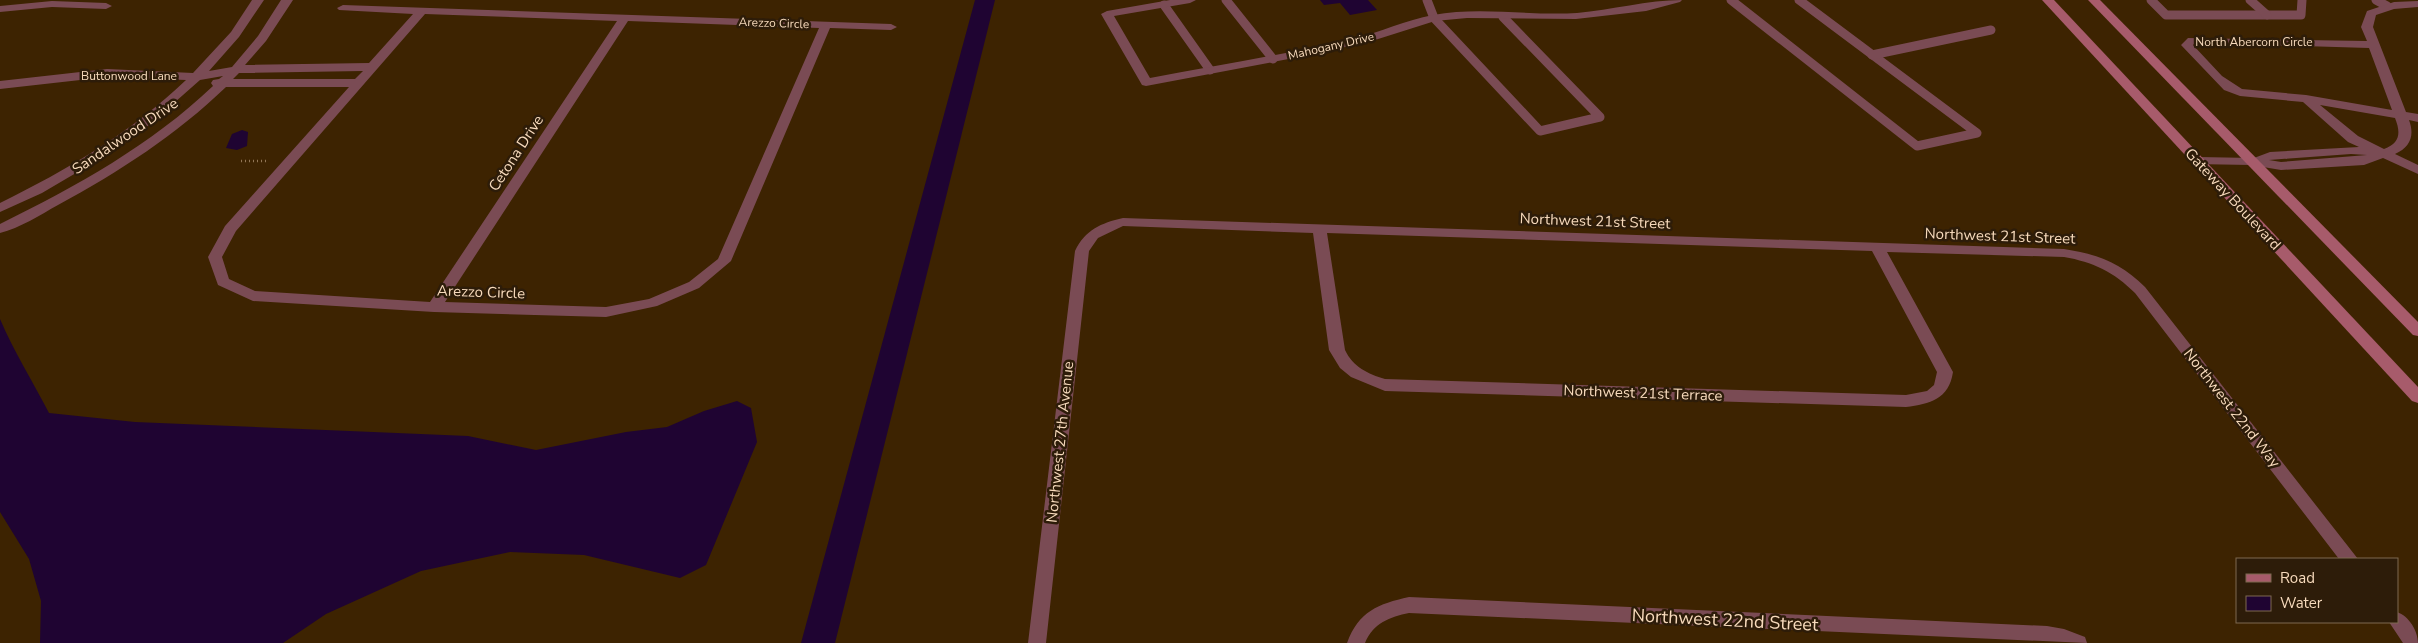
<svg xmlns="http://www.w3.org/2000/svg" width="2418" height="643" font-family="'Nunito Sans',sans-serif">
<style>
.water{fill:#1f0432}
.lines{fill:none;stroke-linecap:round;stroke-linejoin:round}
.canal{fill:#1f0432;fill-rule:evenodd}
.path{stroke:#917555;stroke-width:2.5;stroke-dasharray:1 3;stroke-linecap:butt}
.lane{stroke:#7a4b54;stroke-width:9}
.street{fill:#7a4b54;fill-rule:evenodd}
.secondary{fill:#a75b6b;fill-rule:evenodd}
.labels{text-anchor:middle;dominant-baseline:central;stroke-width:5;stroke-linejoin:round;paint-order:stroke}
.far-street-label{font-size:12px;fill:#f7dabc;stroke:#2d1c09}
.street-label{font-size:15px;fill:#f7dabc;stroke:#2d1c09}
.near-street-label{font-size:18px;fill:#f7dabc;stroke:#2d1c09}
</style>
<rect width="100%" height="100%" fill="#3d2301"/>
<g class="water">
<polygon points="1320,0 1368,0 1377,10 1350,15 1340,3 1324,5"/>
<polygon points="242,130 248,132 247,146 237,150 226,148 232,134"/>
<path d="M 0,319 C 14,352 33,382 49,413 L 135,422 L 468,436 L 536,450 L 626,432 L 667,427 L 704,411 L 737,401 L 751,408 L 757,442 L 706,565 L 680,578 L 584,555 L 510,552 L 421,571 L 326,614 L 283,643 L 40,643 L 41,601 L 29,559 L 0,512 Z"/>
</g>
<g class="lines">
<polygon class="canal" points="975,0 995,0 835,643 801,643"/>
<polyline class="path" points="241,161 266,161"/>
<g class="lane">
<polyline points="1226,0 1273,59"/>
<polyline points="1427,0 1434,18 1540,131 1600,117 1503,17"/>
<polyline points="1731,0 1917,146 1977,133 1799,0"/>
<polyline points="2151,0 2166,15 2301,15 2302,0"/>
<polyline points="2250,0 2267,15"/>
<polyline points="2376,0 2387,6"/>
<polyline points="1164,5 1210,70"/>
<polyline points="1872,55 1991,30"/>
</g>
<g class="street">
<path d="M 252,0 L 264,0 L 239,37 L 209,71 L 232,67 L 258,36 L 281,0 L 293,0 L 266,41 L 245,65 L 369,63 L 413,14 L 339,10 L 337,8 L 343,5 L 891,24 L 897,27 L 891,30 L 830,28 L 731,261 L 699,288 L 657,306 L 606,317 L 434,312 L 253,301 L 218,285 L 208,257 L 225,226 L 349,87 L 226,87 C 176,135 119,172 58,205 C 40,215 20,228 0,233 L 0,224 C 77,186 151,145 213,86 L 211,83 L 213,80 L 219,79 L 223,76 L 200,80 L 149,125 L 115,150 L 42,193 L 0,212 L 0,203 C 67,170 132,132 186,80 L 107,77 L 0,89 L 0,81 L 107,69 L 193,73 L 231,32 ZM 425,14 L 617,21 L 430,302 L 255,291 L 229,279 L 222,257 L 236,231 ZM 628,21 L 819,28 L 718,259 L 689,282 L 649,299 L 606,307 L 445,302 ZM 363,71 L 355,79 L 233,79 L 239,73 Z"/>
<path d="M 1170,0 L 1196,0 L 1190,3 L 1114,16 L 1150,78 C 1218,65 1286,54 1354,39 C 1380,32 1406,20 1433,15 C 1480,6 1529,16 1577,13 C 1611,10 1648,0 1682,0 L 1680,2 L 1646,11 L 1576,19 L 1467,18 L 1435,21 L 1375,40 L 1315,54 L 1146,86 L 1142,85 L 1101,14 L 1107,11 Z"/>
<polygon points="52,1 106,3 112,6 106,9 52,7 0,12 0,6"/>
<path d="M 2418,1 L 2418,7 L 2394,9 L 2376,15 L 2373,27 L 2406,112 L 2418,114 L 2418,122 L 2409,120 C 2415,136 2410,147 2395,154 L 2418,165 L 2418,174 L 2383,158 L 2364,165 L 2281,170 L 2251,165 L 2193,164 L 2191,161 L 2193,158 L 2198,157 L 2254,158 L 2270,152 L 2359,147 L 2348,142 L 2303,102 L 2240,96 L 2224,90 L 2181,45 L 2188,38 L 2367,41 L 2361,27 L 2367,11 L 2394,2 ZM 2195,43 L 2369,48 L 2392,110 L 2306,95 L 2242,89 L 2222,76 L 2193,45 ZM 2320,105 L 2395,118 C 2401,133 2400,143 2384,149 L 2358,136 ZM 2351,154 L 2367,155 L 2281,162 L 2269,160 Z"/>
<path d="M 1123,218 L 2064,249 C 2097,254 2121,263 2145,287 L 2358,559 L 2339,559 L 2135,293 C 2114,272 2093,262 2064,257 L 1887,252 L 1953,372 C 1949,399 1930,404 1906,407 L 1385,391 L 1351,377 L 1340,368 L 1329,350 L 1313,233 L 1123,226 L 1098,238 L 1089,251 L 1046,643 L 1028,643 L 1075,251 C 1085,230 1101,223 1123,218 ZM 1327,233 L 1872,251 L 1937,372 L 1934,385 L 1927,391 L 1906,395 L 1385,379 C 1368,374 1353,367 1345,350 Z"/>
<path d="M 1409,597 L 2047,626 L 2064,629 L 2085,637 L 2087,643 L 1409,613 C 1390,617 1373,623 1365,643 L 1347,643 C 1359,611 1378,604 1409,597 Z"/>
<path d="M 2397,612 C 2409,616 2418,631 2418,643 L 2403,643 L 2389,622 L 2397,622 Z"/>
</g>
<g class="secondary">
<polygon points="2042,0 2054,0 2418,387 2418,403 2412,401"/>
<polygon points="2088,0 2100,0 2418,322 2418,336 2413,335"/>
</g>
</g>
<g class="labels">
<g class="far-street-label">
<text transform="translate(774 23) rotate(2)">Arezzo Circle</text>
<text x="2254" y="42">North Abercorn Circle</text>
<text transform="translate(1331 46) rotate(-13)">Mahogany Drive</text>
<text x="129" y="76">Buttonwood Lane</text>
</g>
<g class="street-label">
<text transform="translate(125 136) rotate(-34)">Sandalwood Drive</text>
<text transform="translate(516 153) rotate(-57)">Cetona Drive</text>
<text transform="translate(2233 199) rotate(47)">Gateway Boulevard</text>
<text transform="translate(1595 221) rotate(2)">Northwest 21st Street</text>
<text transform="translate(2000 236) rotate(2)">Northwest 21st Street</text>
<text transform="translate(481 292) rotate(2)">Arezzo Circle</text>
<text transform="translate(1643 393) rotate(2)">Northwest 21st Terrace</text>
<text transform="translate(2232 408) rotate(52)">Northwest 22nd Way</text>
<text transform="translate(1060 442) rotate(-84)">Northwest 27th Avenue</text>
</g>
<g class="near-street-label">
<text transform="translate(1725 620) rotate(3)">Northwest 22nd Street</text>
</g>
</g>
<rect x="2236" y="558" width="162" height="65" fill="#2d1c09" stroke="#7e6851"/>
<rect x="2246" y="574" width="25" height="8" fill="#a75b6b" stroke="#7e6851"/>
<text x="2280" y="583" font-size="15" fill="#f7dabc">Road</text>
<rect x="2246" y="596" width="25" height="15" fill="#1f0432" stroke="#7e6851"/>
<text x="2280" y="608" font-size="15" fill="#f7dabc">Water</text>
</svg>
